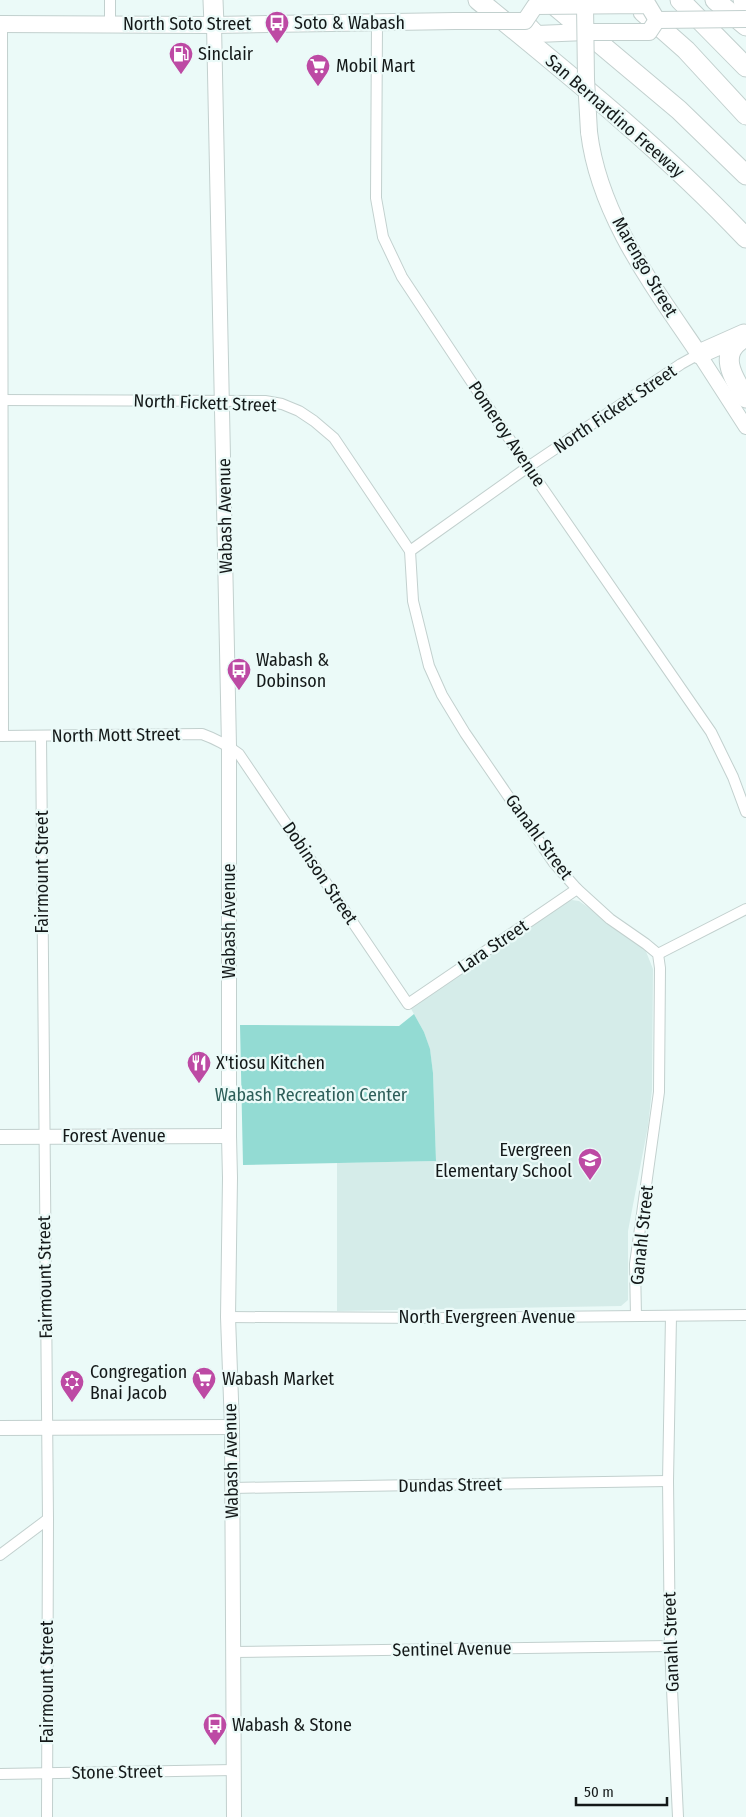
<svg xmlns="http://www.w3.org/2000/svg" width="746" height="1817" font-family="'Fira Sans Condensed',sans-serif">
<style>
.built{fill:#d5ece9}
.green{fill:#93dbd3}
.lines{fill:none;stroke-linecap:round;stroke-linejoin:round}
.street-casing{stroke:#c2d0ce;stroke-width:12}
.secondary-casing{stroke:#c2d0ce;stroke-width:16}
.primary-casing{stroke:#c2d0ce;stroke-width:18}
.highway-casing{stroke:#c2d0ce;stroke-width:21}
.street{stroke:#fff;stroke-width:10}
.secondary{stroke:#fff;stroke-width:14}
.primary{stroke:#fff;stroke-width:16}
.highway{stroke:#fff;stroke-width:19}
.primary-bridge-casing{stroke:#c2d0ce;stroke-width:18;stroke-linecap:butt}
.primary-bridge{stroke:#fff;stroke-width:16}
.labels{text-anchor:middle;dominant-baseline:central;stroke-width:4.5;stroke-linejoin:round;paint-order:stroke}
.poi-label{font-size:18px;fill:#141919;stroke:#ebfaf8;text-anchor:start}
.street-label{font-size:18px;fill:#141919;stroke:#ebfaf8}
.park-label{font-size:18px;fill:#2d5e59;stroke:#ebfaf8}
</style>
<rect width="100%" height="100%" fill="#ebfaf8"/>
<polygon class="built" points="572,900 579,901 589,908 645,949 653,969 652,1090 648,1126 628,1231 628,1300 621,1306 337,1311 337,1163 436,1161 433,1073 430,1050 424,1032 410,1007 565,902"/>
<polygon class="green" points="414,1014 424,1032 430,1049 433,1073 436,1161 243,1165 240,1025 399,1026"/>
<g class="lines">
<defs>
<g id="street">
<polyline points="110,0 110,25"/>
<polyline points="377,23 376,198 383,237 402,277 528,467 711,732 733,777 746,812"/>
<polyline points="2,24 3,736"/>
<polyline points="0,400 265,401 282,404 299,411 314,421 334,438 410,551 413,601 429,666 442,695 465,733 554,863 577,889 610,919 646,944 658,954 660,968 659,1092 635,1264 636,1316"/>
<polyline points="410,551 528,467 681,364 699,354"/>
<path d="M 0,736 L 202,734 C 216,739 227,745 239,754 L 408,1004 L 577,889"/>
<polyline points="41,736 48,1519 47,1817"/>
<polyline points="658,954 746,909"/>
<polyline points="671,1316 668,1481 670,1646 678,1817"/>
<polyline points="228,1317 439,1318 746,1315"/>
<polyline points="232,1488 668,1481"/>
<polyline points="0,1555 48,1519"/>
<polyline points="234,1652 670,1646"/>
<polyline points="0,1774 234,1770"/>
</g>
<g id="secondary">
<polyline points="214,25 229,746 229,1136 230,1178 228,1317 232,1427 234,1817"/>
<polyline points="699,354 746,427"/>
<polyline points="0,1137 229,1136"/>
<polyline points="0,1428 232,1427"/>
</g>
<g id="primary">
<polyline points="525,21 537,34 586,32"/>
<polyline points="0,24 214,25 455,21"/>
<path d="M 589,132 C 599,216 654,287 699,354"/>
</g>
<g id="highway">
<polyline points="213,0 214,25"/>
<path d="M 478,0 C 571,76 664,151 746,238"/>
<polyline points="548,0 679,110 746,175"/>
<polyline points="680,0 746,67"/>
<polyline points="715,0 746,26"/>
<polyline points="743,0 746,3"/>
<polyline points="643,12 686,50 746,115"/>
<path d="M 746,337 C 716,352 733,378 746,398"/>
<polyline points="699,354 744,334"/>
</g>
</defs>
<use href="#street" class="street-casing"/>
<use href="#secondary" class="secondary-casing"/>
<use href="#primary" class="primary-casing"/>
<use href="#highway" class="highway-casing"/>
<use href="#street" class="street"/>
<use href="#secondary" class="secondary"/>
<use href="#primary" class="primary"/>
<use href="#highway" class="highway"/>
<defs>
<g id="primary-bridge">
<polyline points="585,5 586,79 589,132"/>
<polyline points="657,20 746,19"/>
<polyline points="455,21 525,21 535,6 648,5 657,20"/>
<polyline points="586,32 649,32 657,20"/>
</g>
</defs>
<use href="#primary-bridge" class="primary-bridge-casing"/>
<use href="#primary-bridge" class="primary-bridge"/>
</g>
<defs>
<symbol id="bus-pin" viewBox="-11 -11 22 30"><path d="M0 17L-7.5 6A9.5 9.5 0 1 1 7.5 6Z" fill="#bd4aa4" stroke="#ebfaf8"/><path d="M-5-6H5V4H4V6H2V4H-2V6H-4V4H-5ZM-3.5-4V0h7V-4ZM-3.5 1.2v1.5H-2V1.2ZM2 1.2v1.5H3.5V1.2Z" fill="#fff"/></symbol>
<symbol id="fuel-pin" viewBox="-11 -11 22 30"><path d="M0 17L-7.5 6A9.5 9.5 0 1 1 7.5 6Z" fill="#bd4aa4" stroke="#ebfaf8"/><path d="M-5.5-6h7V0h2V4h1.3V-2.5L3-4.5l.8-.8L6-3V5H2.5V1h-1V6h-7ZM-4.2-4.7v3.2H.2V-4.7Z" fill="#fff"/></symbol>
<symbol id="supermarket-pin" viewBox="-11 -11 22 30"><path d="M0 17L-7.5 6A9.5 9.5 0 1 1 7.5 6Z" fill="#bd4aa4" stroke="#ebfaf8"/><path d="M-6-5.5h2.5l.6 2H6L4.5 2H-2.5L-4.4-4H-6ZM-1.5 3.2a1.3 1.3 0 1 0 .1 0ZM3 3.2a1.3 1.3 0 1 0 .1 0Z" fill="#fff"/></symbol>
<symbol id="restaurant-pin" viewBox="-11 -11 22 30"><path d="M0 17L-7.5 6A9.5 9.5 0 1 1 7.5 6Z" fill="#bd4aa4" stroke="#ebfaf8"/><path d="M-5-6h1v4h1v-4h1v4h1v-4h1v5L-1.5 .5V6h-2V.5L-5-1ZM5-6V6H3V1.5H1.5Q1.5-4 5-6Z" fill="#fff"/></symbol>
<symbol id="school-pin" viewBox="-11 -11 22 30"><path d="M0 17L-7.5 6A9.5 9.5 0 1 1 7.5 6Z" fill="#bd4aa4" stroke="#ebfaf8"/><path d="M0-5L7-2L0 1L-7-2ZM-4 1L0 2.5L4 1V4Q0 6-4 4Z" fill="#fff"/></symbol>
<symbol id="synagogue-pin" viewBox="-11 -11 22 30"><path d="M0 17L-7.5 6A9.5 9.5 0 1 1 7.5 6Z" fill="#bd4aa4" stroke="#ebfaf8"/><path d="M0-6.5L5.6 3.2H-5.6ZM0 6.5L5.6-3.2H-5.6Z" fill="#fff"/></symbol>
</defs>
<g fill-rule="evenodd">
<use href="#bus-pin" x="263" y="9" width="28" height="38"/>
<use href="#fuel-pin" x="167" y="40" width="28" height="38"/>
<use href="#supermarket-pin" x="304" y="52" width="28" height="38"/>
<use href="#bus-pin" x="225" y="656" width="28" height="38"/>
<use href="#restaurant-pin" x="185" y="1049" width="28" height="38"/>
<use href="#school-pin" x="576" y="1146" width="28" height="38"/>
<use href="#supermarket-pin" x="190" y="1365" width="28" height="38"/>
<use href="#synagogue-pin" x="58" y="1368" width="28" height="38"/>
<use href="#bus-pin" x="201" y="1711" width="28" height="38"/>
</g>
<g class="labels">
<g class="poi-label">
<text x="294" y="23">Soto &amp; Wabash</text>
<text x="198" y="54">Sinclair</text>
<text x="336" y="66">Mobil Mart</text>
<text x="256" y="660">Wabash &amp;<tspan x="256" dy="21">Dobinson</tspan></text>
<text x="216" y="1063">X'tiosu Kitchen</text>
<text x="572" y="1150" text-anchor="end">Evergreen<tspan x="572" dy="21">Elementary School</tspan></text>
<text x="90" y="1372">Congregation<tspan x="90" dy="21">Bnai Jacob</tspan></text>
<text x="222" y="1379">Wabash Market</text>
<text x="232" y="1725">Wabash &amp; Stone</text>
</g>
<g class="street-label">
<text x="187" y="24">North Soto Street</text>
<text transform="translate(615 116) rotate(41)">San Bernardino Freeway</text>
<text transform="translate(645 267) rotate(60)">Marengo Street</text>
<text transform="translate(205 403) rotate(2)">North Fickett Street</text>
<text transform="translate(615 409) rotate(-34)">North Fickett Street</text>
<text transform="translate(507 434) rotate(56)">Pomeroy Avenue</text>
<text transform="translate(225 516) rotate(-91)">Wabash Avenue</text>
<text transform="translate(116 735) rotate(-1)">North Mott Street</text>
<text transform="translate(539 837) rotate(54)">Ganahl Street</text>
<text transform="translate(42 872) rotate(-90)">Fairmount Street</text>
<text transform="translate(320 873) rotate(56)">Dobinson Street</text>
<text transform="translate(229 921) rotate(-90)">Wabash Avenue</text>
<text transform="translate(493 946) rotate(-34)">Lara Street</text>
<text x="114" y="1136">Forest Avenue</text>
<text transform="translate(642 1235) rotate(-84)">Ganahl Street</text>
<text transform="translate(45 1277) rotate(-91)">Fairmount Street</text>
<text x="487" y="1317">North Evergreen Avenue</text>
<text transform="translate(231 1461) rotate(-91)">Wabash Avenue</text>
<text transform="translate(450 1485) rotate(-1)">Dundas Street</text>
<text transform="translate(671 1642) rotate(-92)">Ganahl Street</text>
<text transform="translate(452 1649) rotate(-1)">Sentinel Avenue</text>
<text transform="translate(47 1682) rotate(-90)">Fairmount Street</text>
<text transform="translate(117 1772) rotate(-1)">Stone Street</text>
</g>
<g class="park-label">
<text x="311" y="1095">Wabash Recreation Center</text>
</g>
</g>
<path d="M576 1797v8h91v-8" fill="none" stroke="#141919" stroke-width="2.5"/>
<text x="584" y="1797" font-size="15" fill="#141919" stroke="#ebfaf8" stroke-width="4" paint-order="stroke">50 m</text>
</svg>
